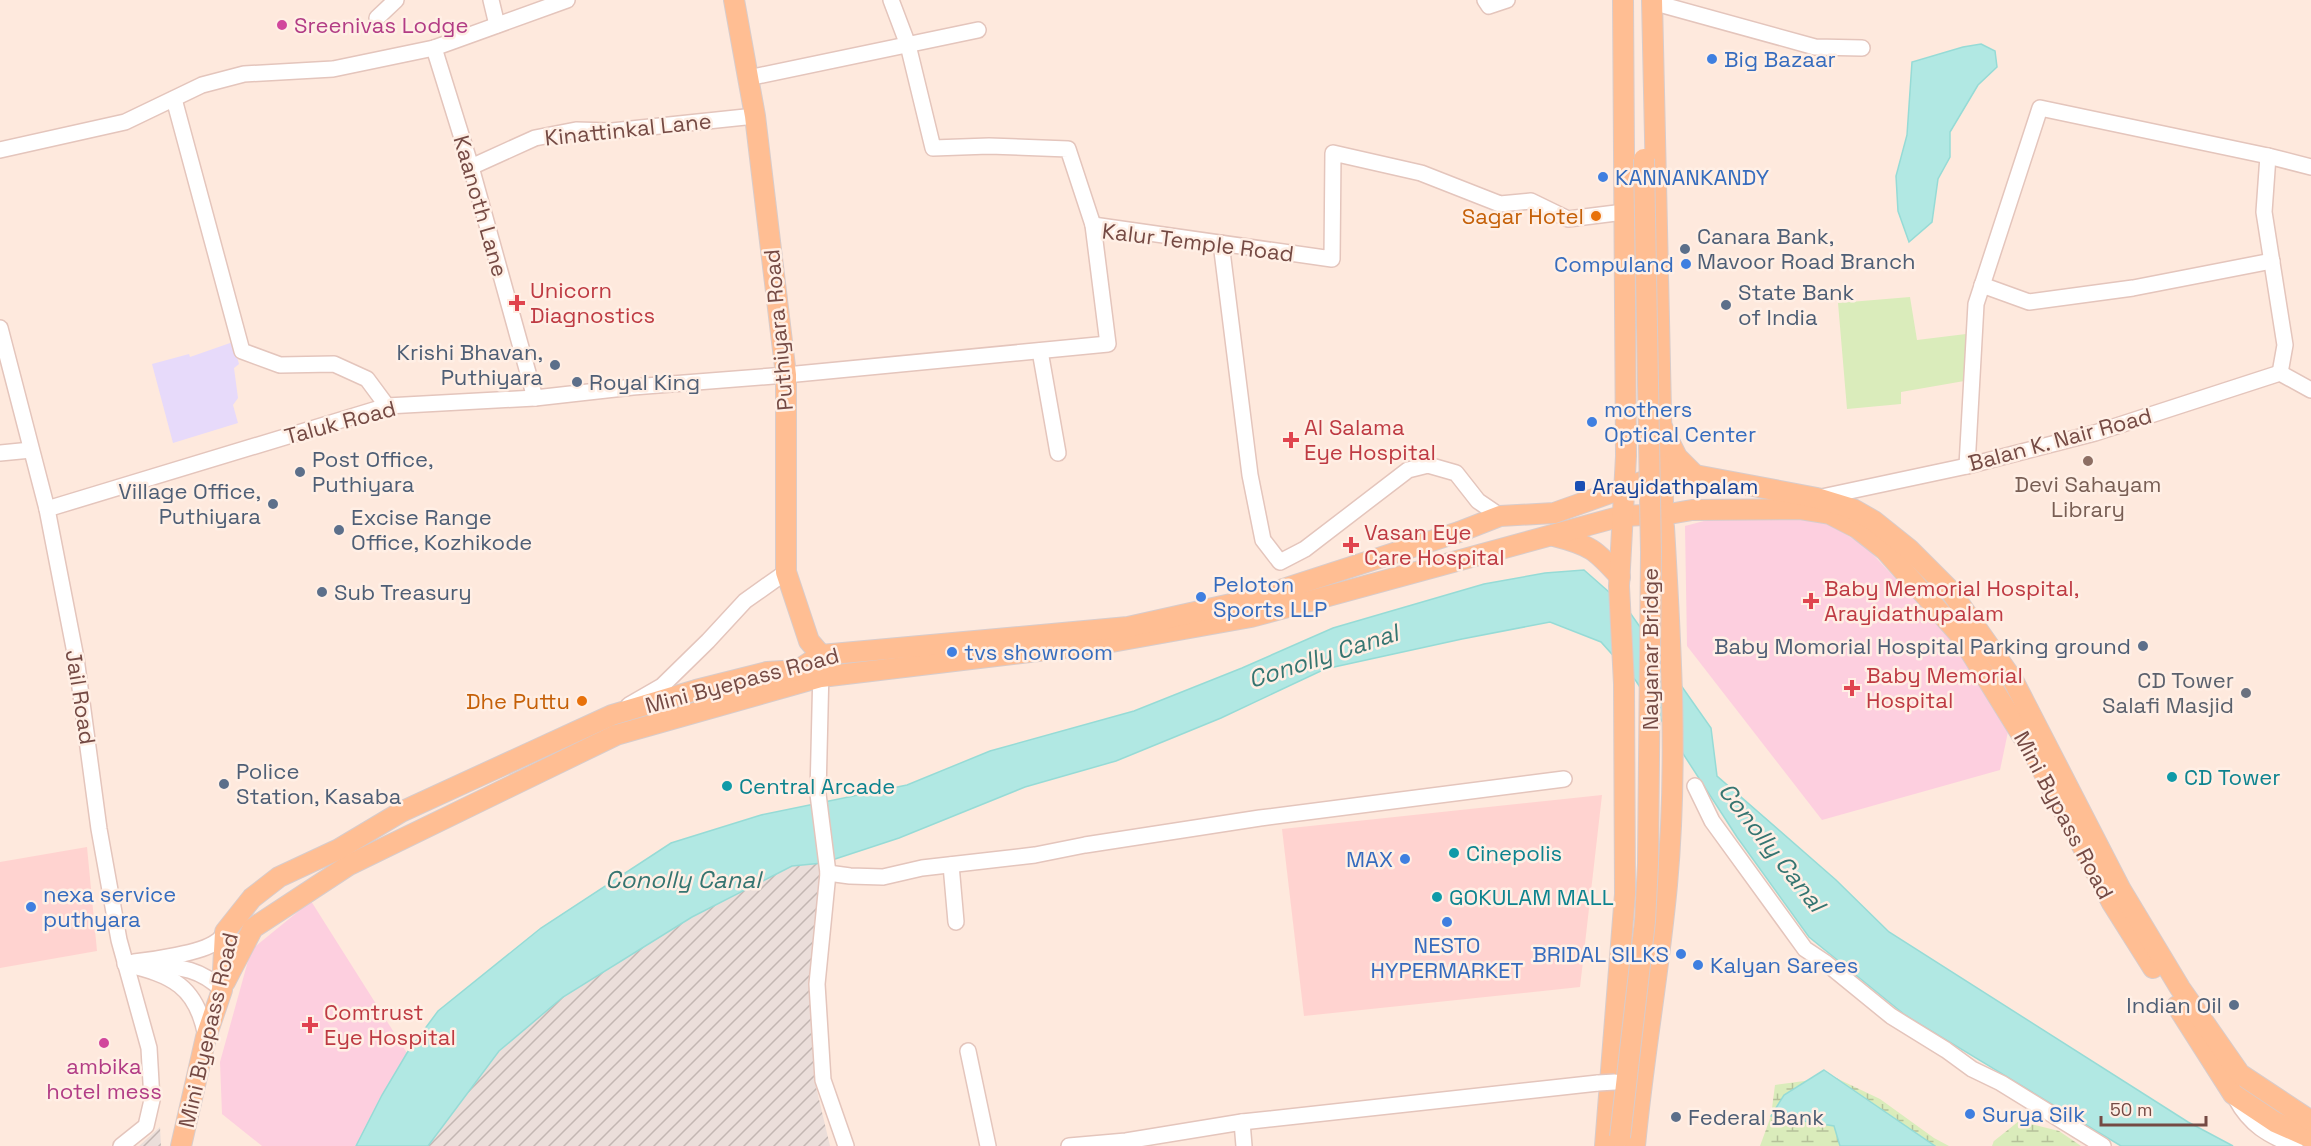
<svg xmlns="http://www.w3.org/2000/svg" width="2311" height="1146" font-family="'Space Grotesk',sans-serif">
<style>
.commercial{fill:#ffd3d0}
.industrial{fill:url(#industrial-furrows)}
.education{fill:#e7dafa}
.medical{fill:#fdcfdf}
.grass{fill:#daecbb}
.wetland{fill:url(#wetland-marsh)}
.water{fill:#b1e8e3;stroke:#96dbd6;stroke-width:1.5}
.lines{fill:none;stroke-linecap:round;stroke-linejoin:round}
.minor-casing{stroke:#e4c5bc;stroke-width:18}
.major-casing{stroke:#d8cccb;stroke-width:22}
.minor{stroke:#fff;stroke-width:15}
.major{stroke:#ffbe93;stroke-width:20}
.minor-bridge-casing{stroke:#e4c5bc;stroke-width:18;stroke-linecap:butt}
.major-bridge-casing{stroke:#d8cccb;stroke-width:22;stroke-linecap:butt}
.minor-bridge{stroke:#fff;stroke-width:15}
.major-bridge{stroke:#ffbe93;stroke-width:20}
.hotel-dot{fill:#d1479c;stroke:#ffefe5;stroke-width:2}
.shop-dot{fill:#3f7fe0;stroke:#ffefe5;stroke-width:2}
.food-dot{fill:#e8710a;stroke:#ffefe5;stroke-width:2}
.service-dot{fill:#5c6f8a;stroke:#ffefe5;stroke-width:2}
.health-dot{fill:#e0444e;stroke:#ffefe5;stroke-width:2}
.education-dot{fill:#8d6e63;stroke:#ffefe5;stroke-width:2}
.transit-dot{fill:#1a4fb4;stroke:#ffefe5;stroke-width:2}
.worship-dot{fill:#6b7280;stroke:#ffefe5;stroke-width:2}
.culture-dot{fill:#0f9aa8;stroke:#ffefe5;stroke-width:2}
.labels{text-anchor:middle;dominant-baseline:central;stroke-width:5;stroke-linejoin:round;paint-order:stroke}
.hotel-label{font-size:22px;fill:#b23c85;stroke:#ffefe5;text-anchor:start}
.shop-label{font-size:22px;fill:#366cbe;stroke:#ffefe5;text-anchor:start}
.street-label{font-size:22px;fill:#754a44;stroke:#ffefe5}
.food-label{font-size:22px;fill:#c56008;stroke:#ffefe5;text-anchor:end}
.service-label{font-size:22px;fill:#4e5e75;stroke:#ffefe5;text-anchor:start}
.health-label{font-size:22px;fill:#be3a42;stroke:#ffefe5;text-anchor:start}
.education-label{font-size:22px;fill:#785e54;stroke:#ffefe5}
.transit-label{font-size:22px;fill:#164399;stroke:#ffefe5;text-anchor:start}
.worship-label{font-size:22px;fill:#5b616d;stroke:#ffefe5;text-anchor:end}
.culture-label{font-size:22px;fill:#0d838f;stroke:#ffefe5;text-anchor:start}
.water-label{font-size:24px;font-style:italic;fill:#357571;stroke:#ffefe5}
</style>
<defs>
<pattern id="industrial-furrows" width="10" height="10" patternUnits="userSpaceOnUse" patternTransform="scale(1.5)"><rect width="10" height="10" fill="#ebdeda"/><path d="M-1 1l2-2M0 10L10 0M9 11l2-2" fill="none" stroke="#c3b6b2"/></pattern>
<pattern id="wetland-marsh" width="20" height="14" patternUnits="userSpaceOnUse" patternTransform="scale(1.5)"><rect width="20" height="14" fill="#daecbb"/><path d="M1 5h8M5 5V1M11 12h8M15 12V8" fill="none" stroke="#b5c19a"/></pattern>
</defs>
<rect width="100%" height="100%" fill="#fee9dd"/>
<g class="commercial">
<polygon points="1602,795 1580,987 1304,1016 1282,829"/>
<polygon points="87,847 97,951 0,968 0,862"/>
</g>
<g class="industrial">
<polygon points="823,863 811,981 814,1078 830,1146 428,1146 499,1051 563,997 692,917 792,866"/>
<polygon points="160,1127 161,1146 139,1146"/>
</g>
<polygon class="education" points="233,342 239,364 234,368 238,398 233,405 238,423 173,443 152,364 189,354 190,357"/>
<g class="medical">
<polygon points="1742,511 1817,517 1865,546 1961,648 2009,727 2000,770 1822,820 1687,646 1685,526"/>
<polygon points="311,901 407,1053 382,1095 356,1146 262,1146 222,1114 220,1062 251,950"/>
</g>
<polygon class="grass" points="1910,297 1917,340 1966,334 1970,380 1901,392 1901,404 1847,409 1838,303"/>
<g class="wetland">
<polygon points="1834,1077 1880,1099 1934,1138 1949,1146 1760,1146 1771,1116 1775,1085"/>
<polygon points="2019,1121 2059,1131 2081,1146 1992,1146 1994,1141"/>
</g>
<g class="water">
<polygon points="1981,44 1995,51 1997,67 1978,85 1950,132 1950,157 1938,179 1932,222 1909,242 1898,211 1896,176 1907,135 1912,62 1963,47"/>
<polygon points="1584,570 1626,607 1711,728 1717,776 1836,880 1889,932 2188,1122 2233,1146 2121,1146 1905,1015 1809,937 1737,837 1636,681 1601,642 1550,622 1462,639 1325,669 1221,718 1116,761 1025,787 899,838 823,863 792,866 692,917 563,997 499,1051 428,1146 356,1146 382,1095 407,1053 438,1011 541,928 671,843 761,815 907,785 990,751 1134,711 1242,668 1333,628 1484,584 1545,573"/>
<polygon points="1824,1070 1935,1146 1840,1146 1834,1126 1771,1116 1784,1095"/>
</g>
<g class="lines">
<defs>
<g id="minor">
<polyline points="491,0 497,25"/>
<polyline points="891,0 908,45 933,148 989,146 1068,149 1093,225"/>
<polyline points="1485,0 1489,6 1507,0"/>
<polyline points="1652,2 1815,47 1862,48"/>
<polyline points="377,18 396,0"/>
<polyline points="434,48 471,167 535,398"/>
<polyline points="748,78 978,30"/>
<polyline points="174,99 242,351 280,365 334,364 367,379 387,406"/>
<polyline points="0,150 125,122 202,85 244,74 333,69 434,48 567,0"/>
<polyline points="2268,156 2311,167"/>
<polyline points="471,167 535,138 576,130 612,131 755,116"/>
<polyline points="1221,243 1250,475 1263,540 1280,562 1305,549 1408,470 1428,465 1456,473 1478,501 1500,516"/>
<polyline points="1982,285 2029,302 2133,288 2272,261"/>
<polyline points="0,328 47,509 76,658 99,829 119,940 149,1048 152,1100 146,1126 121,1146"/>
<polyline points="1040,351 1058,453"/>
<polyline points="0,453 31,450"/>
<polyline points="1967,466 1976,304 2040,108 2268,156 2264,212 2285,345 2280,373"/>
<polyline points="1817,498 1967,466 2095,433 2280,373 2311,390"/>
<polyline points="47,509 387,406 535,398 633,387 786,375 1108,344 1093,225 1332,259 1333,153 1421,173 1500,204 1531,201 1568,219 1624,212"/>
<polyline points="821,668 818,794 828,873 817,984 823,1080 846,1146"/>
<polyline points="629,705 662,686 708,641 745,601 786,572"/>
<polyline points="1695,786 1712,821 1805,949 1826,963 1891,1016 1946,1050 1972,1069 2001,1083 2103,1146"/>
<polyline points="951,865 956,922"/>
<polyline points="828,873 850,876 883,877 922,868 1035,855 1085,845 1260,818 1564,779"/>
<path d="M 134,962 C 153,960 201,953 216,942 C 220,940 223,935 225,932"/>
<path d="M 125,964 C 172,975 197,986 206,1037"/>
<path d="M 152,965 C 181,967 201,969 222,990"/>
<polyline points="968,1051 988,1146"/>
<path d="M 2236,1099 C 2250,1125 2268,1135 2295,1146"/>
<polyline points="1242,1122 1244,1146"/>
<polyline points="1069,1146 1126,1141 1242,1122 1598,1083"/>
</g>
<g id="major">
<polyline points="734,0 755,116 786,375 786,572 809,641 821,655"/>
<polyline points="1652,0 1663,502"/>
<polyline points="1662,427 1677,457 1695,475"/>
<path d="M 1554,536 C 1590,545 1596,550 1620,577"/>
<polyline points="225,982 253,928 349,865 616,735 821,677 1106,643 1251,617 1622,516 1669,514 1692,510 1799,509 1830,514 1857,528 1885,550 1960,635 2036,758 2112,903 2153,968"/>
<polyline points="2177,1006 2233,1094 2275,1122 2311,1138"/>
<polyline points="181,1146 206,1037 222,990 225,932 252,898 279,877 339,849 401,812 612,715 696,690 767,672 798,670 821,655 1128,627 1249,600 1459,532 1500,516 1554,513 1661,475 1695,475 1817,498 1853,509 1874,521 1909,549 1949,589 2013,680 2121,890 2180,988 2240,1074 2311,1121"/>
<polyline points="1605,1146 1625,894 1624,684 1619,586 1626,456 1623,0"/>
<path d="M 1635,1146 C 1643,1059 1659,972 1667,885 C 1678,765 1671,646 1664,527"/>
</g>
</defs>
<use href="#minor" class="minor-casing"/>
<use href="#major" class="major-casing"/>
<use href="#minor" class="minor"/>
<use href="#major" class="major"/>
<defs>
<polyline id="minor-bridge" points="1598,1083 1615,1082"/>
<polyline id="major-bridge" points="1620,1137 1645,921 1648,864 1651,552 1644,159"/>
</defs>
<use href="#minor-bridge" class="minor-bridge-casing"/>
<use href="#major-bridge" class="major-bridge-casing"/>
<use href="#minor-bridge" class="minor-bridge"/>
<use href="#major-bridge" class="major-bridge"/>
</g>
<g class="hotel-dot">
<circle cx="282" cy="25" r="6"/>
<circle cx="104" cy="1043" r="6"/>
</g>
<g class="shop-dot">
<circle cx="1712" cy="59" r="6"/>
<circle cx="1603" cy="177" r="6"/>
<circle cx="1686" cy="264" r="6"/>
<circle cx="1592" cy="422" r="6"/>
<circle cx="1201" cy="597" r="6"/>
<circle cx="952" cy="652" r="6"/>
<circle cx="1405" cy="859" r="6"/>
<circle cx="31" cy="907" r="6"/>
<circle cx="1447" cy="922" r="6"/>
<circle cx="1681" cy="954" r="6"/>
<circle cx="1698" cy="965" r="6"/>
<circle cx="1970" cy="1114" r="6"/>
</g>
<g class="food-dot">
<circle cx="1596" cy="216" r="6"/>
<circle cx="582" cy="701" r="6"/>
</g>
<g class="service-dot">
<circle cx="1685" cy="249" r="6"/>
<circle cx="1726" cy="305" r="6"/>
<circle cx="555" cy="365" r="6"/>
<circle cx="577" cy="382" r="6"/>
<circle cx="300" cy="472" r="6"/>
<circle cx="273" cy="504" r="6"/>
<circle cx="339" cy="530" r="6"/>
<circle cx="322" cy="592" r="6"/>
<circle cx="2143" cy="646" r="6"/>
<circle cx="224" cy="784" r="6"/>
<circle cx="2234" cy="1005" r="6"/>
<circle cx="1676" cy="1117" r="6"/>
</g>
<g class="health-dot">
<path d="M514 294h6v6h6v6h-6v6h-6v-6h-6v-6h6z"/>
<path d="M1288 431h6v6h6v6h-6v6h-6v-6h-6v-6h6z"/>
<path d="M1348 536h6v6h6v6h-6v6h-6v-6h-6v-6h6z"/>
<path d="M1808 592h6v6h6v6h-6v6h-6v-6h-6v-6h6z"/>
<path d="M1849 679h6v6h6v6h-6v6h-6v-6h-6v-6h6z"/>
<path d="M307 1016h6v6h6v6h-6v6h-6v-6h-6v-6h6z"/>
</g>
<circle class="education-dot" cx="2088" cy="461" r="6"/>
<rect class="transit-dot" x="1574" y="480" width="12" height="12" rx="3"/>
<circle class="worship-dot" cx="2246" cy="693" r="6"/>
<g class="culture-dot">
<circle cx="2172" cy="777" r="6"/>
<circle cx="727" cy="786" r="6"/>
<circle cx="1454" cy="853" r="6"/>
<circle cx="1437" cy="897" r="6"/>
</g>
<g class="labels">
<g class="hotel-label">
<text x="294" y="25">Sreenivas Lodge</text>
<text x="104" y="1066" text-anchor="middle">ambika<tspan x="104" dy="25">hotel mess</tspan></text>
</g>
<g class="shop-label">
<text x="1724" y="59">Big Bazaar</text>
<text x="1615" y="177">KANNANKANDY</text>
<text x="1674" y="264" text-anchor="end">Compuland</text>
<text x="1604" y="409">mothers<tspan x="1604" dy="25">Optical Center</tspan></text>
<text x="1213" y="584">Peloton<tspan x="1213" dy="25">Sports LLP</tspan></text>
<text x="964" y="652">tvs showroom</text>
<text x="1393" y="859" text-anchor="end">MAX</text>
<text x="43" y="894">nexa service<tspan x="43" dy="25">puthyara</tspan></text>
<text x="1447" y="945" text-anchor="middle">NESTO<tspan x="1447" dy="25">HYPERMARKET</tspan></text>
<text x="1669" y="954" text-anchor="end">BRIDAL SILKS</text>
<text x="1710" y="965">Kalyan Sarees</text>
<text x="1982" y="1114">Surya Silk</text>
</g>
<g class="street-label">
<text transform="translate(628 129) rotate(-6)">Kinattinkal Lane</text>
<text transform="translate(481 206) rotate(74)">Kaanoth Lane</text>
<text transform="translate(1198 242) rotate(7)">Kalur Temple Road</text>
<text transform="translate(778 330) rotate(-95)">Puthiyara Road</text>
<text transform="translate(340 422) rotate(-15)">Taluk Road</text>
<text transform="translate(2060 439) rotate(-15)">Balan K. Nair Road</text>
<text transform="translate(1650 649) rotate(-90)">Nayanar Bridge</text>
<text transform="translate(742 680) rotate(-15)">Mini Byepass Road</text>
<text transform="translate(81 697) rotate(81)">Jail Road</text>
<text transform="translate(2064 815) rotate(62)">Mini Bypass Road</text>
<text transform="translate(208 1030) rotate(-77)">Mini Byepass Road</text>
</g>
<g class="food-label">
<text x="1584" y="216">Sagar Hotel</text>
<text x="570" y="701">Dhe Puttu</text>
</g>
<g class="service-label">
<text x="1697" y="236">Canara Bank,<tspan x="1697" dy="25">Mavoor Road Branch</tspan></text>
<text x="1738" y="292">State Bank<tspan x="1738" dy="25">of India</tspan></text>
<text x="543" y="352" text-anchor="end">Krishi Bhavan,<tspan x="543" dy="25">Puthiyara</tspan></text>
<text x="589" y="382">Royal King</text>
<text x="312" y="459">Post Office,<tspan x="312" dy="25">Puthiyara</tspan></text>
<text x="261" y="491" text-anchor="end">Village Office,<tspan x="261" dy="25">Puthiyara</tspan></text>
<text x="351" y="517">Excise Range<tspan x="351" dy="25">Office, Kozhikode</tspan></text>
<text x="334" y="592">Sub Treasury</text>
<text x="2131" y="646" text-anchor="end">Baby Momorial Hospital Parking ground</text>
<text x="236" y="771">Police<tspan x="236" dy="25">Station, Kasaba</tspan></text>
<text x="2222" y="1005" text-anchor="end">Indian Oil</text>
<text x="1688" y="1117">Federal Bank</text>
</g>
<g class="health-label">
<text x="530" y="290">Unicorn<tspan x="530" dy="25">Diagnostics</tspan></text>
<text x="1304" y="427">Al Salama<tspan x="1304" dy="25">Eye Hospital</tspan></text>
<text x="1364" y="532">Vasan Eye<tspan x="1364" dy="25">Care Hospital</tspan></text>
<text x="1824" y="588">Baby Memorial Hospital,<tspan x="1824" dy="25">Arayidathupalam</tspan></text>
<text x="1866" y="675">Baby Memorial<tspan x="1866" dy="25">Hospital</tspan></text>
<text x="324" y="1012">Comtrust<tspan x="324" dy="25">Eye Hospital</tspan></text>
</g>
<g class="education-label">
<text x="2088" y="484">Devi Sahayam<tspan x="2088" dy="25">Library</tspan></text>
</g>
<g class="transit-label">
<text x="1592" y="486">Arayidathpalam</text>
</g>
<g class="worship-label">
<text x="2234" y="680">CD Tower<tspan x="2234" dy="25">Salafi Masjid</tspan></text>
</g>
<g class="culture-label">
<text x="2184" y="777">CD Tower</text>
<text x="739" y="786">Central Arcade</text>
<text x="1466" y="853">Cinepolis</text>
<text x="1449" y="897">GOKULAM MALL</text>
</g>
<g class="water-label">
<text transform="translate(1323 656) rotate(-18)">Conolly Canal</text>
<text transform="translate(1772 847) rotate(52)">Conolly Canal</text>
<text x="683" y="879">Conolly Canal</text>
</g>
</g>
<path d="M2101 1116v9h105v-9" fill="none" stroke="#754a44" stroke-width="3"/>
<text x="2110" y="1116" font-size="18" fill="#754a44" stroke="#ffefe5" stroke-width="4.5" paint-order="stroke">50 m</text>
</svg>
